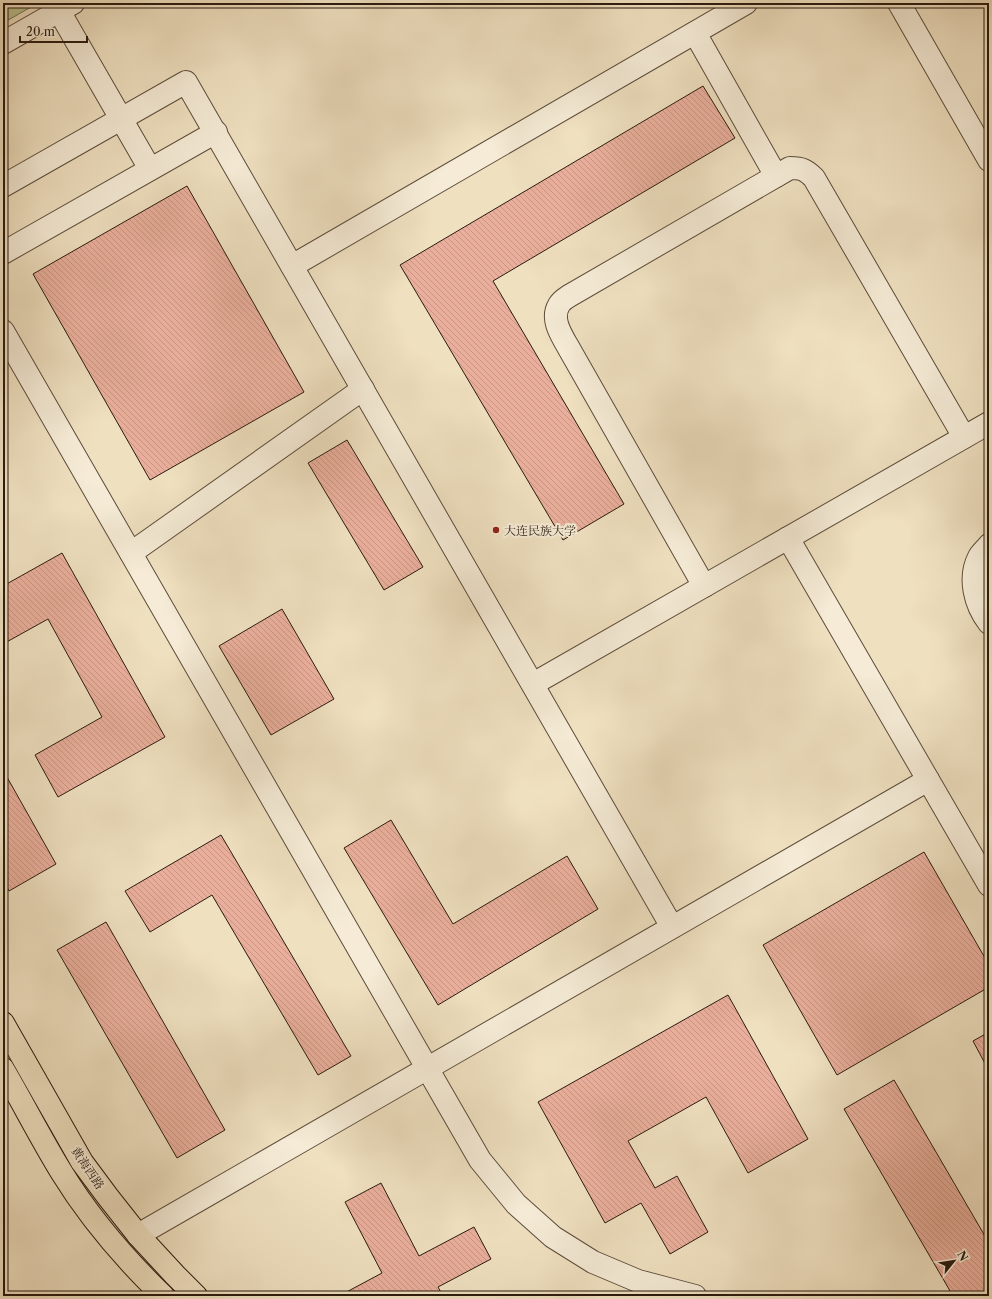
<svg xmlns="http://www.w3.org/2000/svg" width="992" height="1299" font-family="'Libre Caslon Text','Noto Serif SC',serif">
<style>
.grass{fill:#bbc291;stroke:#736e50}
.building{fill:url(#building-back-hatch);stroke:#2b1b0f}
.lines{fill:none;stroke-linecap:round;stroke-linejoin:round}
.minor-casing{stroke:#5c4c3b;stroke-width:24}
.major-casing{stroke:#2b1b0f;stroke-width:24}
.minor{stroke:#f5ebd6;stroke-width:22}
.major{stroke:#efe0c0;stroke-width:22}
.poi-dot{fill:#8f2418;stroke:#f5ebd6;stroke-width:1.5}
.labels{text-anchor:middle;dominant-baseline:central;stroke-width:4;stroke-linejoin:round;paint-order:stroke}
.poi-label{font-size:12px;fill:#2b1b0f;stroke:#f5ebd6;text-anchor:start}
.street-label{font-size:12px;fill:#2b1b0f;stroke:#f5ebd6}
</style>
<defs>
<pattern id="building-back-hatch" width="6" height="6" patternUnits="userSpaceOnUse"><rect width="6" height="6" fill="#eaaf9c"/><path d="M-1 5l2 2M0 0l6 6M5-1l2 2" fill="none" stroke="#c99685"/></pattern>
</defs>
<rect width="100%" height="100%" fill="#efe0c0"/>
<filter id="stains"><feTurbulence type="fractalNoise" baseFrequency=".005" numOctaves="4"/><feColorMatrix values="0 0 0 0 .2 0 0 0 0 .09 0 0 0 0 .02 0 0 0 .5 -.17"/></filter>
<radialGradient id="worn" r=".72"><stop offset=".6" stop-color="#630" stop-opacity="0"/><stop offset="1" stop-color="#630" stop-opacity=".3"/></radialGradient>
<polygon class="grass" points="3,3 38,3 3,23"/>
<g class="building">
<polygon points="703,86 735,138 493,281 624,504 563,540 400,265"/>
<polygon points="187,186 304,392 150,480 33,274"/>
<polygon points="347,440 423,567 384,590 308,463"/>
<polygon points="62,553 165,737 58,797 35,755 102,717 48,619 3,644 3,586"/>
<polygon points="282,609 334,699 271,735 219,646"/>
<polygon points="3,770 56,864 9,891 3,879"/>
<polygon points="391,820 453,924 567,856 598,909 438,1005 344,848"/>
<polygon points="221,835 351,1056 318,1075 212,895 150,932 125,891"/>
<polygon points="924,852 989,965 989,987 837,1075 763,945"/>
<polygon points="106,922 225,1130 177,1158 57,950"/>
<polygon points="728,995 808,1139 748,1173 706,1097 628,1141 655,1188 677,1176 708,1232 670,1254 641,1203 605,1223 538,1102"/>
<polygon points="989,1032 989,1071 973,1041"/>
<polygon points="894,1080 989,1243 989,1296 953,1296 844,1109"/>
<polygon points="381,1183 419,1256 474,1227 491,1259 438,1287 443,1296 339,1296 382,1273 345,1202"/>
</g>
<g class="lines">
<defs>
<g id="minor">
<polyline points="899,3 989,160"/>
<polyline points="59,11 150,169"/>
<polyline points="695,33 776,176"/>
<polyline points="3,43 73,3"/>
<polyline points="3,186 186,82 672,927"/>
<polyline points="3,253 216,132"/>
<polyline points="292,266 746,3"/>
<polyline points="3,331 480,1160 516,1204 553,1237 593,1262 638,1281 695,1296"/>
<polyline points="788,538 989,885"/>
<path d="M 989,545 C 986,549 981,553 979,557 C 968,578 975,605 989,623"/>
<polyline points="131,553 363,389"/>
<path d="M 704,586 L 567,345 C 560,333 551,318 559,305 C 561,301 566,298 569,296 L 790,168 C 802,168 806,170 814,178 L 964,437"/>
<polyline points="533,684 989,423"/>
<polyline points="138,1235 928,780"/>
</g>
<g id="major">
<polyline points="3,1023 82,1162 108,1197 138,1235 175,1275 196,1296"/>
<path d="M 3,1069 C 23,1103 41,1139 62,1173 C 89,1217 126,1260 163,1296"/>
</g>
</defs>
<use href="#minor" class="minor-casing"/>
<use href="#major" class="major-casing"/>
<use href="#minor" class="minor"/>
<use href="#major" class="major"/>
</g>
<circle class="poi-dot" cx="496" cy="530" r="4"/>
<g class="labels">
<g class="poi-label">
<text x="504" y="530">大连民族大学</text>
</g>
<g class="street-label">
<text transform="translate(88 1168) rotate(56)">黄海西路</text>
</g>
</g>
<rect width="992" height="1299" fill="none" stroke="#efe0c0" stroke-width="16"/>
<rect x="4" y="4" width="984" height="1291" fill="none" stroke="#2b1b0f" stroke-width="2"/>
<rect x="8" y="8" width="976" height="1283" fill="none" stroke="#2b1b0f"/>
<g transform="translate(954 1261) rotate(60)" stroke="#f5ebd6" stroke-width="3" paint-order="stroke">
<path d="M0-3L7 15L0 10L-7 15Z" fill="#2b1b0f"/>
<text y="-6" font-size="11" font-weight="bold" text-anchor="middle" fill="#2b1b0f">N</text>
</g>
<path d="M20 36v6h67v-6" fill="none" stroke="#2b1b0f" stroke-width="2"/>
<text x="26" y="36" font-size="12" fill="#2b1b0f" stroke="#f5ebd6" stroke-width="3" paint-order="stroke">20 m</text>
<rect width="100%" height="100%" filter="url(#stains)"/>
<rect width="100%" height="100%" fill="url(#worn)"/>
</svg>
